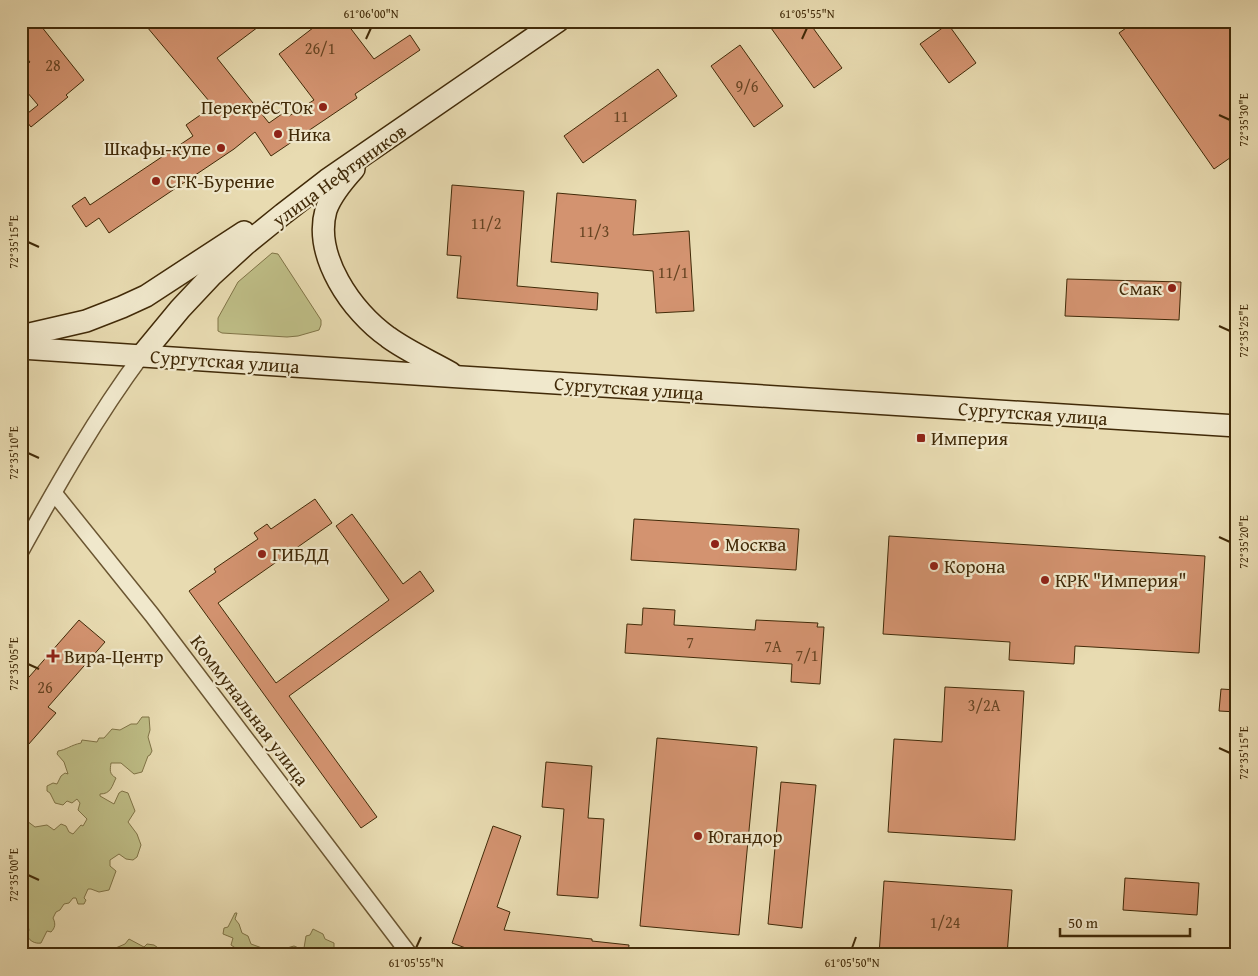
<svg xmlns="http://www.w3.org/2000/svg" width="1258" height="976" font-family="'Gentium Book Plus',serif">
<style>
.green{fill:#bebd86;stroke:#807447}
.building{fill:#d39370;stroke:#412a08}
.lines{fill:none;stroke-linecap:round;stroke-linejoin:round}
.street-casing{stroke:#6b5632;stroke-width:18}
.secondary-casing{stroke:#412a08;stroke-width:24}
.street{stroke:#f0e8cc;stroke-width:15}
.secondary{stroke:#f0e8cc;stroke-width:21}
.ticks{fill:none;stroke:#412a08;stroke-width:2}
.poi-dot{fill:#8f2418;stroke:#f0e8cc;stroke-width:2}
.labels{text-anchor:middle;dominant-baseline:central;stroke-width:4.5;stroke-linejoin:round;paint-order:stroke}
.number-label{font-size:16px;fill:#642}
.poi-label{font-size:19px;fill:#412a08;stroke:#f0e8cc;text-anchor:start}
.street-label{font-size:19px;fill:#412a08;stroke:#f0e8cc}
.neatline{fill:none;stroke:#412a08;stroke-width:2}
.ticks-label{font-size:12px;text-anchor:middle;fill:#412a08}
</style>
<rect width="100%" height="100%" fill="#e8dbb1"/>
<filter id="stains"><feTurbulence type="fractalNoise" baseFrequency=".004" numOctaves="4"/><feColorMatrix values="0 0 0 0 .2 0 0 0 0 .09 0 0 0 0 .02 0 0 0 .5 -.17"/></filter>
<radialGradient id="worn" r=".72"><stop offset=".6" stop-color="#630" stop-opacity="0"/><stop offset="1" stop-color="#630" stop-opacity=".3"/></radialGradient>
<g class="green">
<polygon points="272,253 278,254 321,320 321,325 319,330 298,336 287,337 222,333 218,331 218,318 238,282"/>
<path d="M 142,717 L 149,717 L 150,730 L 148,737 L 152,751 L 150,755 L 148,756 L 142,772 L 134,774 L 121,763 L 111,763 C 110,770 109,774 116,778 C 112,786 111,794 100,794 L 100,796 L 114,804 L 119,793 L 122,791 L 128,793 L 135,811 L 128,822 L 137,834 L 141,845 L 137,857 L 133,860 L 126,859 L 119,854 L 110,860 L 110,866 L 116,871 L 109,890 L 99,892 L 91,889 L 88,889 L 84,898 L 86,900 L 84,904 L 78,904 L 76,898 L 73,898 L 69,903 L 64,904 L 60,910 L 56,912 L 53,918 C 56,924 55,928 51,932 L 47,931 L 41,943 C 35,944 30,941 27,936 L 29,930 L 24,910 L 21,908 L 21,809 L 27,821 L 35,827 L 47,825 L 54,830 L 61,824 L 66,826 L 69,832 L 73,834 L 81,825 L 83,826 L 87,819 L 78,810 L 80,803 L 77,799 L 72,803 L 67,801 L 63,805 L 55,803 L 50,793 L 47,791 L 47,786 L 53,783 L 57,784 L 61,776 L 65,773 L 68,774 L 64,762 L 57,754 L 58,751 C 66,750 71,745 81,743 L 82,740 L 97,742 L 99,738 L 104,738 L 112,729 L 120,730 L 131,724 L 137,724 Z"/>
<path d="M 235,913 L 237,913 L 235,919 L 239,924 L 242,933 L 248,936 L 251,944 L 273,952 L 274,955 C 254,955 248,957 231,945 L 233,938 L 223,934 L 224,928 L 228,927 Z"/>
<polygon points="313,929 323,934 325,939 334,943 334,951 326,949 321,950 320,955 284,955 287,948 294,946 301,949 304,948 306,936 310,935"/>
<polygon points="129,939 144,947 147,944 154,945 164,952 167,951 172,955 109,955 111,950 125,944"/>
</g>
<g class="building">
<polygon points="21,21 37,21 84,80 66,95 68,97 31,127 23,117 38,105 21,85 21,69 30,62 21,51"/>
<polygon points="142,21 266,21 217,58 269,123 286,111 289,116 314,100 279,54 322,21 345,21 374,59 410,35 420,50 355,94 357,98 271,156 255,132 234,149 109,233 99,218 86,227 72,206 85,197 90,205 193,136 186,125 206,111 202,106 209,101"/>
<polygon points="766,21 808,21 842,68 814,88"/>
<polygon points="1136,21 1237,21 1237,153 1214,169 1119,33"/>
<polygon points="948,24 976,63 949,83 920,44"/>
<polygon points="740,45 783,106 754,127 711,66"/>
<polygon points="658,69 677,96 583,163 564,136"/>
<polygon points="452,185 524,191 517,286 598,293 597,310 457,298 461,256 447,255"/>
<polygon points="557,193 636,200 633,235 689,231 694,311 656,313 653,271 551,262"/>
<polygon points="1067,279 1181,282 1179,320 1065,316"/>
<polygon points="315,499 332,523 218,603 276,683 389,600 336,526 352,514 403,584 420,571 434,591 289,696 377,817 361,828 189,591 216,572 214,569 258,539 254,533 267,524 271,529"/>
<polygon points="634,519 799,529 796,570 631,560"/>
<polygon points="889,536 1205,556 1199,653 1075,646 1074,664 1009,660 1010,642 883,634"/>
<polygon points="643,608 675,610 674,625 755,630 756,620 818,623 817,627 824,627 820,684 791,682 792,664 625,653 627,624 642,625"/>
<polygon points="79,620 105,642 48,707 56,713 21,753 21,697 28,690 22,685"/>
<polygon points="945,687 1024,691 1015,840 888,832 894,739 942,742"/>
<polygon points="1221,689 1237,690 1237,712 1219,711"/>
<polygon points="657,738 757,747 739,935 640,926"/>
<polygon points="546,762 592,766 588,818 604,819 598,898 557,895 564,809 542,807"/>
<polygon points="781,782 816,785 802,928 768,924"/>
<polygon points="493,826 521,836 497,907 510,912 504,930 592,939 592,941 629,945 628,955 485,955 452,943"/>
<polygon points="1125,878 1199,883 1197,915 1123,910"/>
<polygon points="884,881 1012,890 1007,955 879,955"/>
</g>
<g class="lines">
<defs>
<g id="street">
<polyline points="54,493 152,615 410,955"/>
<path d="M 21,551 C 58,484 96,417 142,355"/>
</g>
<g id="secondary">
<path d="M 354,169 C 344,180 331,196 326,210 C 313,256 352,312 388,337 C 407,351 430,361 451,373"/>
<polyline points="21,336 86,321 122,307 146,296 244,232"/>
<polyline points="21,348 461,377 1237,426"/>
<polyline points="142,355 180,309 211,276 246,244 283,214 327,180 558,21"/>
</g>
</defs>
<use href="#street" class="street-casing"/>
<use href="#secondary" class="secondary-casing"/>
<use href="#street" class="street"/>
<use href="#secondary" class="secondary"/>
</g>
<path class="ticks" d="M 366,39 L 371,28M 802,39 L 807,28M 1219,115 L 1230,120M 28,242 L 39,247M 1219,326 L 1230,331M 28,453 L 39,458M 1219,537 L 1230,542M 28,664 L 39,669M 1219,748 L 1230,753M 28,875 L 39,880M 416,948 L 421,937M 852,948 L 856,937"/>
<g class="poi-dot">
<circle cx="323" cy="107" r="5"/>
<circle cx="278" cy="134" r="5"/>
<circle cx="221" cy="148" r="5"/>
<circle cx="156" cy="181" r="5"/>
<circle cx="1172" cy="288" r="5"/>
<rect x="916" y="433" width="10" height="10" rx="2.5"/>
<circle cx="715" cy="544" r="5"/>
<circle cx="262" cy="554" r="5"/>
<circle cx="934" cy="566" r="5"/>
<circle cx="1045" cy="580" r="5"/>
<path d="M50.5 648.5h5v5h5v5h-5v5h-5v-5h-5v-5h5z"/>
<circle cx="698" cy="836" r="5"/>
</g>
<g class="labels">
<g class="number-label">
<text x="320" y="48">26/1</text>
<text x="53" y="65">28</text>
<text x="747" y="86">9/6</text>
<text x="621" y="116">11</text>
<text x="486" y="223">11/2</text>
<text x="594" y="231">11/3</text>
<text x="673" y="272">11/1</text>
<text x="690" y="642">7</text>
<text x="773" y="646">7А</text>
<text x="807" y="655">7/1</text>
<text x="45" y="687">26</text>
<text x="984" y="705">3/2А</text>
<text x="945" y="922">1/24</text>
</g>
<g class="poi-label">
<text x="313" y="107" text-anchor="end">ПерекрёСТОк</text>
<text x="288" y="134">Ника</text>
<text x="211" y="148" text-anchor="end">Шкафы-купе</text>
<text x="166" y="181">СГК-Бурение</text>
<text x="1162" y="288" text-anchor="end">Смак</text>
<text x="931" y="438">Империя</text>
<text x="725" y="544">Москва</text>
<text x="272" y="554">ГИБДД</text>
<text x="944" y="566">Корона</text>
<text x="1055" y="580">КРК "Империя"</text>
<text x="64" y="656">Вира-Центр</text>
<text x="708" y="836">Югандор</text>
</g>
<g class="street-label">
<text transform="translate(339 175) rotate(-36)">улица Нефтяников</text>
<text transform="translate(225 361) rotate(4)">Сургутская улица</text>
<text transform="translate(629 388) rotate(4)">Сургутская улица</text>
<text transform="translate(1033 413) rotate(4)">Сургутская улица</text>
<text transform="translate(250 710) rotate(53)">Коммунальная улица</text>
</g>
</g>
<rect width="1258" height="976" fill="none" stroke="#e8dbb1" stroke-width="55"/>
<path d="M1060 928v8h130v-8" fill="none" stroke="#412a08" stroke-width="2.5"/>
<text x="1068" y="928" font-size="15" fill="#412a08" stroke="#f0e8cc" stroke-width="4" paint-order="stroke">50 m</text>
<rect x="28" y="28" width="1202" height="920" class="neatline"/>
<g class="ticks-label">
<text x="371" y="18">61°06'00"N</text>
<text x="807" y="18">61°05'55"N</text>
<text transform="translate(1244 120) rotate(-90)" y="4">72°35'30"E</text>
<text transform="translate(14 242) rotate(-90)" y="4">72°35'15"E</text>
<text transform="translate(1244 331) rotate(-90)" y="4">72°35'25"E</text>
<text transform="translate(14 453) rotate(-90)" y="4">72°35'10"E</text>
<text transform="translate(1244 542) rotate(-90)" y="4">72°35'20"E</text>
<text transform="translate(14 664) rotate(-90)" y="4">72°35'05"E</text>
<text transform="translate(1244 753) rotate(-90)" y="4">72°35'15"E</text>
<text transform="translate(14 875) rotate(-90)" y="4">72°35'00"E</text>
<text x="416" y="967">61°05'55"N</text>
<text x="852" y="967">61°05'50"N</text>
</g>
<rect width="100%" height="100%" filter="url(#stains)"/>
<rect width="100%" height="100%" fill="url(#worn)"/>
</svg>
